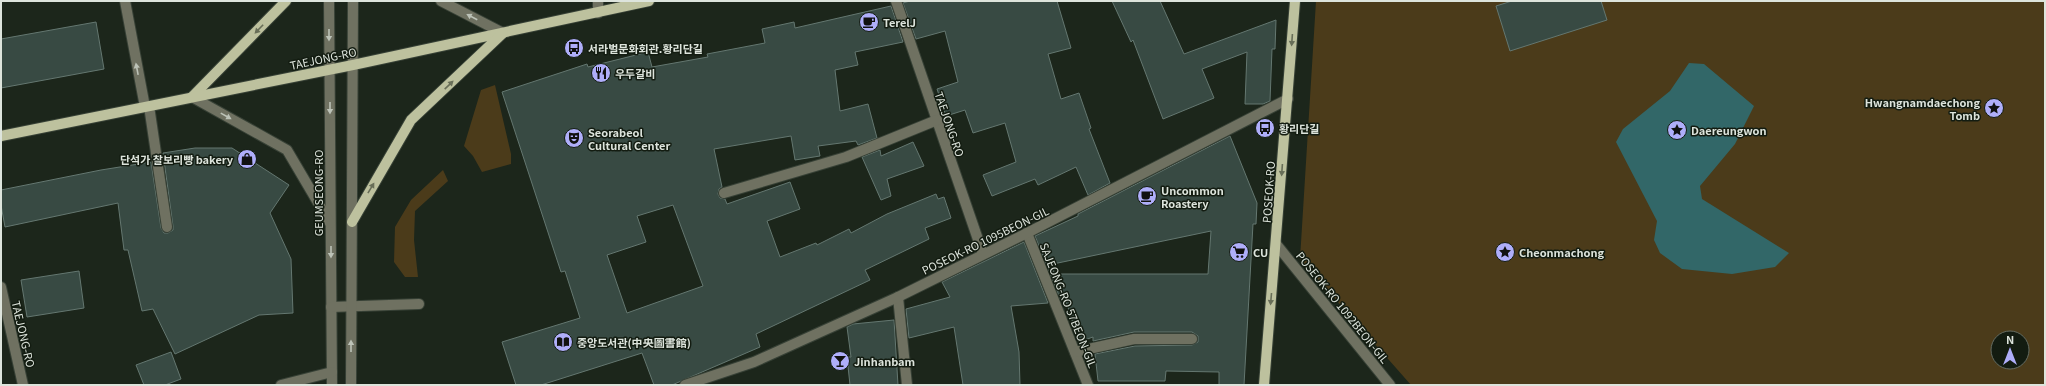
<svg xmlns="http://www.w3.org/2000/svg" width="2046" height="386" font-family="Georgia,'Noto Sans KR',serif">
<style>
.green{fill:#4b3b1a;fill-rule:evenodd}
.water{fill:#326768}
.building{fill:#384a43;stroke:#647770;fill-rule:evenodd}
.lines{fill:none;stroke-linecap:round;stroke-linejoin:round}
.minor-casing{stroke:#374136;stroke-width:12}
.major-casing{stroke:#374136;stroke-width:12}
.minor{stroke:#6f7161;stroke-width:10}
.major{stroke:#bdc19e;stroke-width:10}
.oneway{fill:#bcc2b7}
.oneway2{fill:#686e58}
.labels{text-anchor:middle;dominant-baseline:central;stroke-width:3;stroke-linejoin:round;paint-order:stroke}
.poi-label{font-size:11px;font-weight:bold;fill:#dde4dc;stroke:#131c11;text-anchor:start}
.street-label{font-size:11px;fill:#dde4dc;stroke:#131c11}
</style>
<rect width="100%" height="100%" fill="#1c261b"/>
<g class="green">
<path d="M 1316,1 L 2045,1 L 2045,385 L 1411,385 L 1300,259 ZM 1998,338 L 2022,338 L 2022,362 L 1998,362 Z"/>
<polygon points="495,85 511,154 511,164 482,172 473,156 464,146 481,90"/>
<polygon points="443,170 448,181 415,211 414,240 418,277 405,277 394,262 395,227 411,200"/>
</g>
<polygon class="water" points="1689,63 1704,64 1754,106 1735,144 1700,186 1702,199 1789,253 1775,267 1732,274 1682,269 1660,253 1654,240 1657,221 1616,142 1623,129 1670,91"/>
<g class="building">
<polygon points="910,1 1057,1 1071,48 1048,54 1061,99 1079,93 1091,128 1089,129 1110,183 1088,195 1076,167 1038,185 1035,179 992,196 983,175 1016,162 1005,123 973,133 965,110 946,116 937,89 958,82 945,31 916,39 903,3"/>
<polygon points="1112,1 1160,1 1184,54 1276,20 1275,49 1272,49 1270,101 1263,104 1245,104 1247,52 1202,69 1214,98 1163,119 1133,40 1131,42"/>
<polygon points="1512,1 1601,1 1607,20 1510,51 1496,6"/>
<path d="M 891,6 L 903,42 L 855,52 L 858,65 L 835,70 L 840,111 L 868,104 L 877,138 L 858,145 L 856,141 L 818,146 L 820,156 L 795,160 L 791,136 L 714,149 L 722,187 L 719,189 L 718,194 L 720,198 L 725,199 L 727,204 L 790,182 L 800,209 L 767,221 L 780,257 L 816,243 L 817,245 L 849,229 L 851,233 L 887,214 L 936,194 L 938,199 L 944,197 L 951,218 L 925,228 L 929,239 L 865,270 L 870,280 L 756,334 L 760,347 L 672,385 L 654,385 L 642,353 L 541,385 L 516,385 L 502,342 L 580,318 L 565,271 L 561,272 L 502,92 L 587,64 L 588,67 L 648,52 L 652,67 L 708,57 L 707,54 L 765,43 L 762,29 L 794,22 L 795,28 ZM 673,205 L 703,286 L 627,313 L 607,255 L 646,242 L 637,216 Z"/>
<polygon points="96,22 104,69 1,88 1,39"/>
<path d="M 1230,136 L 1257,203 L 1256,224 L 1253,224 L 1244,385 L 1219,385 L 1219,372 L 1166,371 L 1165,381 L 1098,381 L 1095,354 L 1135,346 L 1192,345 L 1198,342 L 1198,336 L 1192,332 L 1134,332 L 1093,341 L 1093,337 L 1079,342 L 1066,301 L 1061,301 L 1035,236 L 1078,216 L 1078,214 ZM 1211,231 L 1208,274 L 1054,274 L 1053,264 Z"/>
<polygon points="913,142 924,166 887,179 891,196 881,200 862,157 880,150 881,156"/>
<polygon points="195,148 232,148 289,185 270,213 291,259 293,313 259,315 175,354 153,309 142,311 128,250 124,250 118,203 5,227 1,205 1,190 101,170 151,162 161,228 164,233 168,233 173,230 173,226 163,153"/>
<polygon points="1024,242 1048,303 1011,306 1019,352 1020,385 963,385 954,327 909,338 906,309 950,297 942,282"/>
<polygon points="79,271 84,308 27,317 21,280"/>
<polygon points="894,320 898,385 850,385 847,357 851,357 847,327 853,324"/>
<polygon points="171,352 181,379 165,385 144,385 136,365"/>
</g>
<g class="lines">
<defs>
<g id="minor">
<polyline points="125,1 145,107"/>
<polyline points="329,1 332,385"/>
<polyline points="441,1 503,33"/>
<polyline points="598,1 598,13"/>
<polyline points="896,1 983,254"/>
<polyline points="192,97 287,150 330,223"/>
<polyline points="149,106 167,227"/>
<polyline points="724,193 846,157 937,120"/>
<polyline points="1027,233 1088,385"/>
<polyline points="1276,244 1390,385"/>
<polyline points="1,287 23,385"/>
<polyline points="898,297 907,385"/>
<polyline points="331,307 419,304"/>
<polyline points="1075,352 1134,339 1192,339"/>
<polyline points="281,385 332,372"/>
<polyline points="351,385 353,1"/>
<polyline points="685,385 754,362 898,297 1027,233 1288,99"/>
</g>
<g id="major">
<polyline points="192,97 286,1"/>
<polyline points="1,136 353,65 649,1"/>
<polyline points="352,222 411,120 503,33"/>
<polyline points="1264,385 1295,1"/>
</g>
</defs>
<use href="#minor" class="minor-casing"/>
<use href="#major" class="major-casing"/>
<use href="#minor" class="minor"/>
<use href="#major" class="major"/>
</g>
<defs><path id="oneway-solid" d="M-6-.8H1V-3.2L6.5 0L1 3.2V.8H-6Z"/></defs>
<g class="oneway">
<use href="#oneway-solid" transform="translate(472 17) rotate(-152)"/>
<use href="#oneway-solid" transform="translate(329 35) rotate(90)"/>
<use href="#oneway-solid" transform="translate(137 69) rotate(-101)"/>
<use href="#oneway-solid" transform="translate(330 108) rotate(90)"/>
<use href="#oneway-solid" transform="translate(226 116) rotate(29)"/>
<use href="#oneway-solid" transform="translate(331 252) rotate(90)"/>
<use href="#oneway-solid" transform="translate(351 346) rotate(-90)"/>
</g>
<g class="oneway2">
<use href="#oneway-solid" transform="translate(259 29) rotate(134)"/>
<use href="#oneway-solid" transform="translate(1292 40) rotate(94)"/>
<use href="#oneway-solid" transform="translate(449 85) rotate(-44)"/>
<use href="#oneway-solid" transform="translate(1282 170) rotate(94)"/>
<use href="#oneway-solid" transform="translate(371 188) rotate(-59)"/>
<use href="#oneway-solid" transform="translate(1271 299) rotate(95)"/>
</g>
<defs>
<symbol id="cafe-disc" viewBox="-11 -11 22 22"><circle r="9.5" fill="#afaefa" stroke="#131c11"/><path d="M-5.5-4.5H6V0H3Q3 3.5 0 3.5H-2.5Q-5.5 3.5-5.5 0ZM3-3.2v2h1.7v-2ZM-6 4.5H4V6H-6Z" fill="#111"/></symbol>
<symbol id="bus-disc" viewBox="-11 -11 22 22"><circle r="9.5" fill="#afaefa" stroke="#131c11"/><path d="M-5-6H5V4H4V6H2V4H-2V6H-4V4H-5ZM-3.5-4V0h7V-4ZM-3.5 1.2v1.5H-2V1.2ZM2 1.2v1.5H3.5V1.2Z" fill="#111"/></symbol>
<symbol id="restaurant-disc" viewBox="-11 -11 22 22"><circle r="9.5" fill="#afaefa" stroke="#131c11"/><path d="M-5-6h1v4h1v-4h1v4h1v-4h1v5L-1.5 .5V6h-2V.5L-5-1ZM5-6V6H3V1.5H1.5Q1.5-4 5-6Z" fill="#111"/></symbol>
<symbol id="sight-disc" viewBox="-11 -11 22 22"><circle r="9.5" fill="#afaefa" stroke="#131c11"/><path d="M0-6L1.8-2.2L6-1.7L2.9 1.2L3.7 5.4L0 3.3L-3.7 5.4L-2.9 1.2L-6-1.7L-1.8-2.2Z" fill="#111"/></symbol>
<symbol id="theatre-disc" viewBox="-11 -11 22 22"><circle r="9.5" fill="#afaefa" stroke="#131c11"/><path d="M-5-5.5Q0-4 5-5.5V0Q5 5 0 6Q-5 5-5 0ZM-3.3-2.5H-1v1.5H-3.3ZM1-2.5H3.3v1.5H1ZM-2.8 1Q0 5.5 2.8 1Z" fill="#111"/></symbol>
<symbol id="shop-disc" viewBox="-11 -11 22 22"><circle r="9.5" fill="#afaefa" stroke="#131c11"/><path d="M-5-2.5h2.3a2.7 3.5 0 0 1 5.4 0H5L5.5 6h-11ZM-1.5-2.5h3a1.5 2.3 0 0 0-3 0Z" fill="#111"/></symbol>
<symbol id="supermarket-disc" viewBox="-11 -11 22 22"><circle r="9.5" fill="#afaefa" stroke="#131c11"/><path d="M-6-5.5h2.5l.6 2H6L4.5 2H-2.5L-4.4-4H-6ZM-1.5 3.2a1.3 1.3 0 1 0 .1 0ZM3 3.2a1.3 1.3 0 1 0 .1 0Z" fill="#111"/></symbol>
<symbol id="library-disc" viewBox="-11 -11 22 22"><circle r="9.5" fill="#afaefa" stroke="#131c11"/><path d="M-6-4Q-3-5.5-.7-3.5V5Q-3 3-6 4ZM6-4Q3-5.5 .7-3.5V5Q3 3 6 4Z" fill="#111"/></symbol>
<symbol id="bar-disc" viewBox="-11 -11 22 22"><circle r="9.5" fill="#afaefa" stroke="#131c11"/><path d="M-6-5H6L.8 .8V4.5H3.5V6h-7V4.5H-.8V.8Z" fill="#111"/></symbol>
</defs>
<g fill-rule="evenodd">
<use href="#cafe-disc" x="858" y="11" width="22" height="22"/>
<use href="#bus-disc" x="563" y="37" width="22" height="22"/>
<use href="#restaurant-disc" x="590" y="62" width="22" height="22"/>
<use href="#sight-disc" x="1983" y="97" width="22" height="22"/>
<use href="#bus-disc" x="1254" y="117" width="22" height="22"/>
<use href="#sight-disc" x="1666" y="119" width="22" height="22"/>
<use href="#theatre-disc" x="563" y="127" width="22" height="22"/>
<use href="#shop-disc" x="236" y="148" width="22" height="22"/>
<use href="#cafe-disc" x="1136" y="185" width="22" height="22"/>
<use href="#supermarket-disc" x="1228" y="241" width="22" height="22"/>
<use href="#sight-disc" x="1494" y="241" width="22" height="22"/>
<use href="#library-disc" x="552" y="331" width="22" height="22"/>
<use href="#bar-disc" x="829" y="350" width="22" height="22"/>
</g>
<g class="labels">
<g class="poi-label">
<text x="883" y="22">TerelJ</text>
<text x="588" y="48">서라벌문화회관.황리단길</text>
<text x="615" y="73">우두갈비</text>
<text x="1980" y="102" text-anchor="end">Hwangnamdaechong<tspan x="1980" dy="13">Tomb</tspan></text>
<text x="1279" y="128">황리단길</text>
<text x="1691" y="130">Daereungwon</text>
<text x="588" y="132">Seorabeol<tspan x="588" dy="13">Cultural Center</tspan></text>
<text x="233" y="159" text-anchor="end">단석가 찰보리빵 bakery</text>
<text x="1161" y="190">Uncommon<tspan x="1161" dy="13">Roastery</tspan></text>
<text x="1253" y="252">CU</text>
<text x="1519" y="252">Cheonmachong</text>
<text x="577" y="342">중앙도서관(中央圖書館)</text>
<text x="854" y="361">Jinhanbam</text>
</g>
<g class="street-label">
<text transform="translate(323 58) rotate(-12)">TAEJONG-RO</text>
<text transform="translate(950 124) rotate(71)">TAEJONG-RO</text>
<text transform="translate(1268 192) rotate(-86)">POSEOK-RO</text>
<text transform="translate(318 193) rotate(-90)">GEUMSEONG-RO</text>
<text transform="translate(985 240) rotate(-26)">POSEOK-RO 1095BEON-GIL</text>
<text transform="translate(1069 305) rotate(68)">SAJEONG-RO 57BEON-GIL</text>
<text transform="translate(1343 307) rotate(51)">POSEOK-RO 1092BEON-GIL</text>
<text transform="translate(24 334) rotate(77)">TAEJONG-RO</text>
</g>
</g>
<rect width="2046" height="386" fill="none" stroke="#dde4dc" stroke-width="4"/>
<g transform="translate(2010 350)"><circle r="19" fill="#131c11" stroke="#646c62"/>
<path d="M0-3L7 15L0 10L-7 15Z" fill="#afaefa"/>
<text y="-6" font-size="11" font-weight="bold" text-anchor="middle" fill="#dde4dc">N</text>
</g>
</svg>
